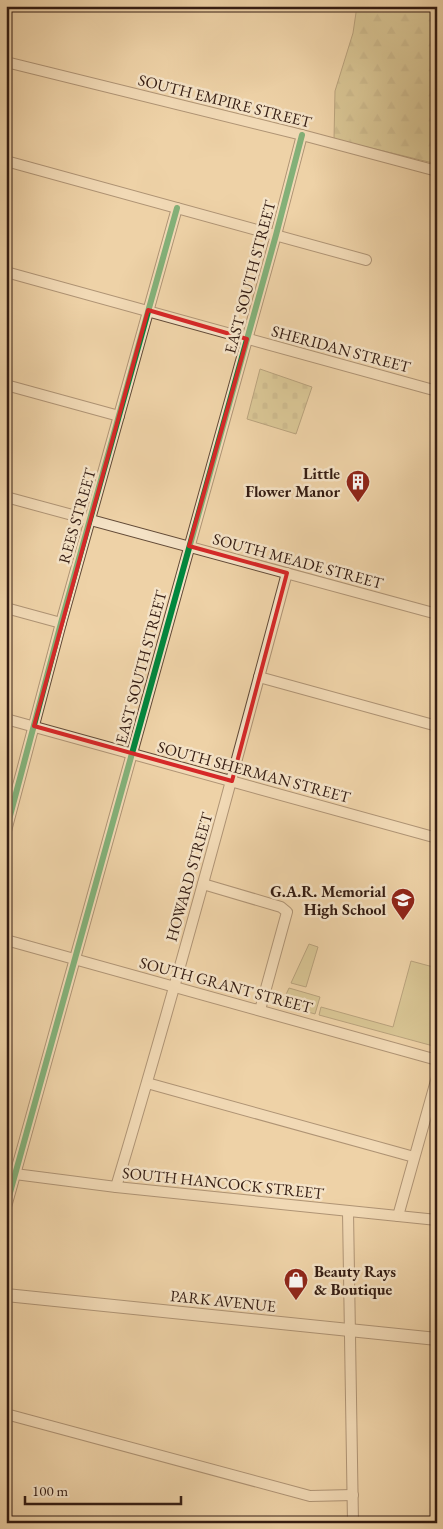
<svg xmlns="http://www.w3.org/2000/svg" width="443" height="1529" font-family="'EB Garamond',serif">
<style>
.grass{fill:#c0ba82;stroke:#7a6b4a}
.forest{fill:url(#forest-firs);stroke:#7a6b4a}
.cemetery{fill:url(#cemetery-stones);stroke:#7a6b4a}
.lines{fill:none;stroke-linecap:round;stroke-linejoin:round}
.minor-casing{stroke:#624a37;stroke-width:12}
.tertiary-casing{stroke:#624a37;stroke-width:14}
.minor{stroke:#f4e2c6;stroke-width:10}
.tertiary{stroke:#f4e2c6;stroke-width:12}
.cycleway-casing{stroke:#f4e2c6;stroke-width:9}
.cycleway{stroke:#00873e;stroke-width:6}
.marked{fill:none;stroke:#d62828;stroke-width:4;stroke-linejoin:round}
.labels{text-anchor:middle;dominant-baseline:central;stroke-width:5;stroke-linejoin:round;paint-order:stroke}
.street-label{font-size:16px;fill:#341c12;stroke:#f4e2c6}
.poi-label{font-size:16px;font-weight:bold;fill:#341c12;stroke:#f4e2c6;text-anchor:end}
</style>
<defs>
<pattern id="forest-firs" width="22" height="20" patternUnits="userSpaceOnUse" patternTransform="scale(1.25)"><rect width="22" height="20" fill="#c0ba82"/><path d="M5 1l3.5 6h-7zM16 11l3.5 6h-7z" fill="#a69f6f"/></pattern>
<pattern id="cemetery-stones" width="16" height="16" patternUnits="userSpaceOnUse" patternTransform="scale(1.25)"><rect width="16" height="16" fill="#c0ba82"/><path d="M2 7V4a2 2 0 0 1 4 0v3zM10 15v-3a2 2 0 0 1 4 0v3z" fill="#a69f6f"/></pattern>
</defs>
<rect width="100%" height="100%" fill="#eed2a7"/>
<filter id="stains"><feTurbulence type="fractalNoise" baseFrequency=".004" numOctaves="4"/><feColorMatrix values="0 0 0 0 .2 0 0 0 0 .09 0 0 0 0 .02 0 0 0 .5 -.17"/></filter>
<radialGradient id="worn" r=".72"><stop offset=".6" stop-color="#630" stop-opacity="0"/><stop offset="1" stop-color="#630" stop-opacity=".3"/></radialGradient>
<g class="grass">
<polygon points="309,944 318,947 306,987 291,983"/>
<polygon points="411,961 437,968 437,1047 319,1015 321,1007 393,1027"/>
<polygon points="289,988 320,997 315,1014 284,1005 283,1001"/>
</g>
<polygon class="forest" points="357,6 437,6 437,164 334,139 335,91 353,33"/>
<polygon class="cemetery" points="260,369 312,387 296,434 247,419"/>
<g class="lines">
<defs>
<g id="minor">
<polyline points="6,62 302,135 437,171"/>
<polyline points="6,161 366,260"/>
<polyline points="6,272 437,391"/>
<polyline points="6,385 119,416"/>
<polyline points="6,497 437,614"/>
<polyline points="6,608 61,623"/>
<polyline points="259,677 437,726"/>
<polyline points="6,719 437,838"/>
<polyline points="6,831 61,623 177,208"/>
<polyline points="203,884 281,907 287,912 260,1010"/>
<polyline points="6,940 437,1060"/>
<polyline points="147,1083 414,1157"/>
<polyline points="6,1172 15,1174 116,1187 437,1220"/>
<path d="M 116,1187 C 177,984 232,778 287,573"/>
<polyline points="6,1207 276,235 302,135"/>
<polyline points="348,1212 353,1523"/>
<polyline points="398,1216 437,1077"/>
<polyline points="6,1414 310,1496 353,1495"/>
</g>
<polyline id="tertiary" points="6,1295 437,1339"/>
</defs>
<use href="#minor" class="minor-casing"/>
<use href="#tertiary" class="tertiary-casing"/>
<use href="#minor" class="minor"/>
<use href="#tertiary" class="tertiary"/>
<defs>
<g id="cycleway">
<polyline points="6,831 61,623 177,208"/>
<polyline points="6,1207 276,235 302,135"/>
</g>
</defs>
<use href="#cycleway" class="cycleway-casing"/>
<use href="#cycleway" class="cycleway"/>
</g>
<path d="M0 0H443V1529H0ZM 148,310 L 247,339 L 189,546 L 287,573 L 232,781 L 34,726 Z" fill="#eed2a7" fill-opacity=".55" fill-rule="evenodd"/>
<path class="marked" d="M 148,310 L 247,339 L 189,546 L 287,573 L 232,781 L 34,726 Z"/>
<defs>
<symbol id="building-pin" viewBox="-11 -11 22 30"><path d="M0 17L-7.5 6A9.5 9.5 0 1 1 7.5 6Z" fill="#8f2418" stroke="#f4e2c6"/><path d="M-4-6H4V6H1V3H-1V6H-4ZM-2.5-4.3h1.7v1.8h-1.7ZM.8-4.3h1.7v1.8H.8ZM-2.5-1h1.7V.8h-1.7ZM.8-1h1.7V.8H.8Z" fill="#fff"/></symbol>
<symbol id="school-pin" viewBox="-11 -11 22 30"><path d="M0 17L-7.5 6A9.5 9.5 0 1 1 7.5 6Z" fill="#8f2418" stroke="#f4e2c6"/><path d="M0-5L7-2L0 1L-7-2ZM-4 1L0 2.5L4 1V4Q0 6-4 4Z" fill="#fff"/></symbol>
<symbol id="shop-pin" viewBox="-11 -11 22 30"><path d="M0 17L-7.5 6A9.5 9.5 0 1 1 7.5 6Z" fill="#8f2418" stroke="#f4e2c6"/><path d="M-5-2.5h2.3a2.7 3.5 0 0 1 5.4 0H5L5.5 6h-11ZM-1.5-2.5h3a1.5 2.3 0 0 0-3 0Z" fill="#fff"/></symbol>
</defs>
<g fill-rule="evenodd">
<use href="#building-pin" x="344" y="468" width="28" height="38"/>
<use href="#school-pin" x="389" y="886" width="28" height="38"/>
<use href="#shop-pin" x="282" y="1266" width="28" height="38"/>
</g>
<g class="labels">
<g class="street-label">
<text transform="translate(225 101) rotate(14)">SOUTH EMPIRE STREET</text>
<text transform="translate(250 277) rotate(-75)">EAST SOUTH STREET</text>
<text transform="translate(341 349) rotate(15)">SHERIDAN STREET</text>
<text transform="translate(77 516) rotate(-74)">REES STREET</text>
<text transform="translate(298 561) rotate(15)">SOUTH MEADE STREET</text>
<text transform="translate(141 667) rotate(-75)">EAST SOUTH STREET</text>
<text transform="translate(254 772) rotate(15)">SOUTH SHERMAN STREET</text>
<text transform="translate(189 877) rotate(-74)">HOWARD STREET</text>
<text transform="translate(226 985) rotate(15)">SOUTH GRANT STREET</text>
<text transform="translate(223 1183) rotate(6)">SOUTH HANCOCK STREET</text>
<text transform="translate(223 1301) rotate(6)">PARK AVENUE</text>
</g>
<g class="poi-label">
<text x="340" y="473">Little<tspan x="340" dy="18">Flower Manor</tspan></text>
<text x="386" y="891">G.A.R. Memorial<tspan x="386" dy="18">High School</tspan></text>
<text x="314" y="1271" text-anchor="start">Beauty Rays<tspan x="314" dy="18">&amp; Boutique</tspan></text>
</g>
</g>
<rect width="443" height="1529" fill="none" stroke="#eed2a7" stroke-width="25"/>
<rect x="8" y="8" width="428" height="1514" fill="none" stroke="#341c12" stroke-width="2.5"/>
<rect x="12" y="12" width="418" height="1504" fill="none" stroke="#341c12"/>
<path d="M25 1496v8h156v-8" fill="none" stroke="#341c12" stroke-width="2.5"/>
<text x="32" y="1496" font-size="15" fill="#341c12" stroke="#f4e2c6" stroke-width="4" paint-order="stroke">100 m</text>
<rect width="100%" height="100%" filter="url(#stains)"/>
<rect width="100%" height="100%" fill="url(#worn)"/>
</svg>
